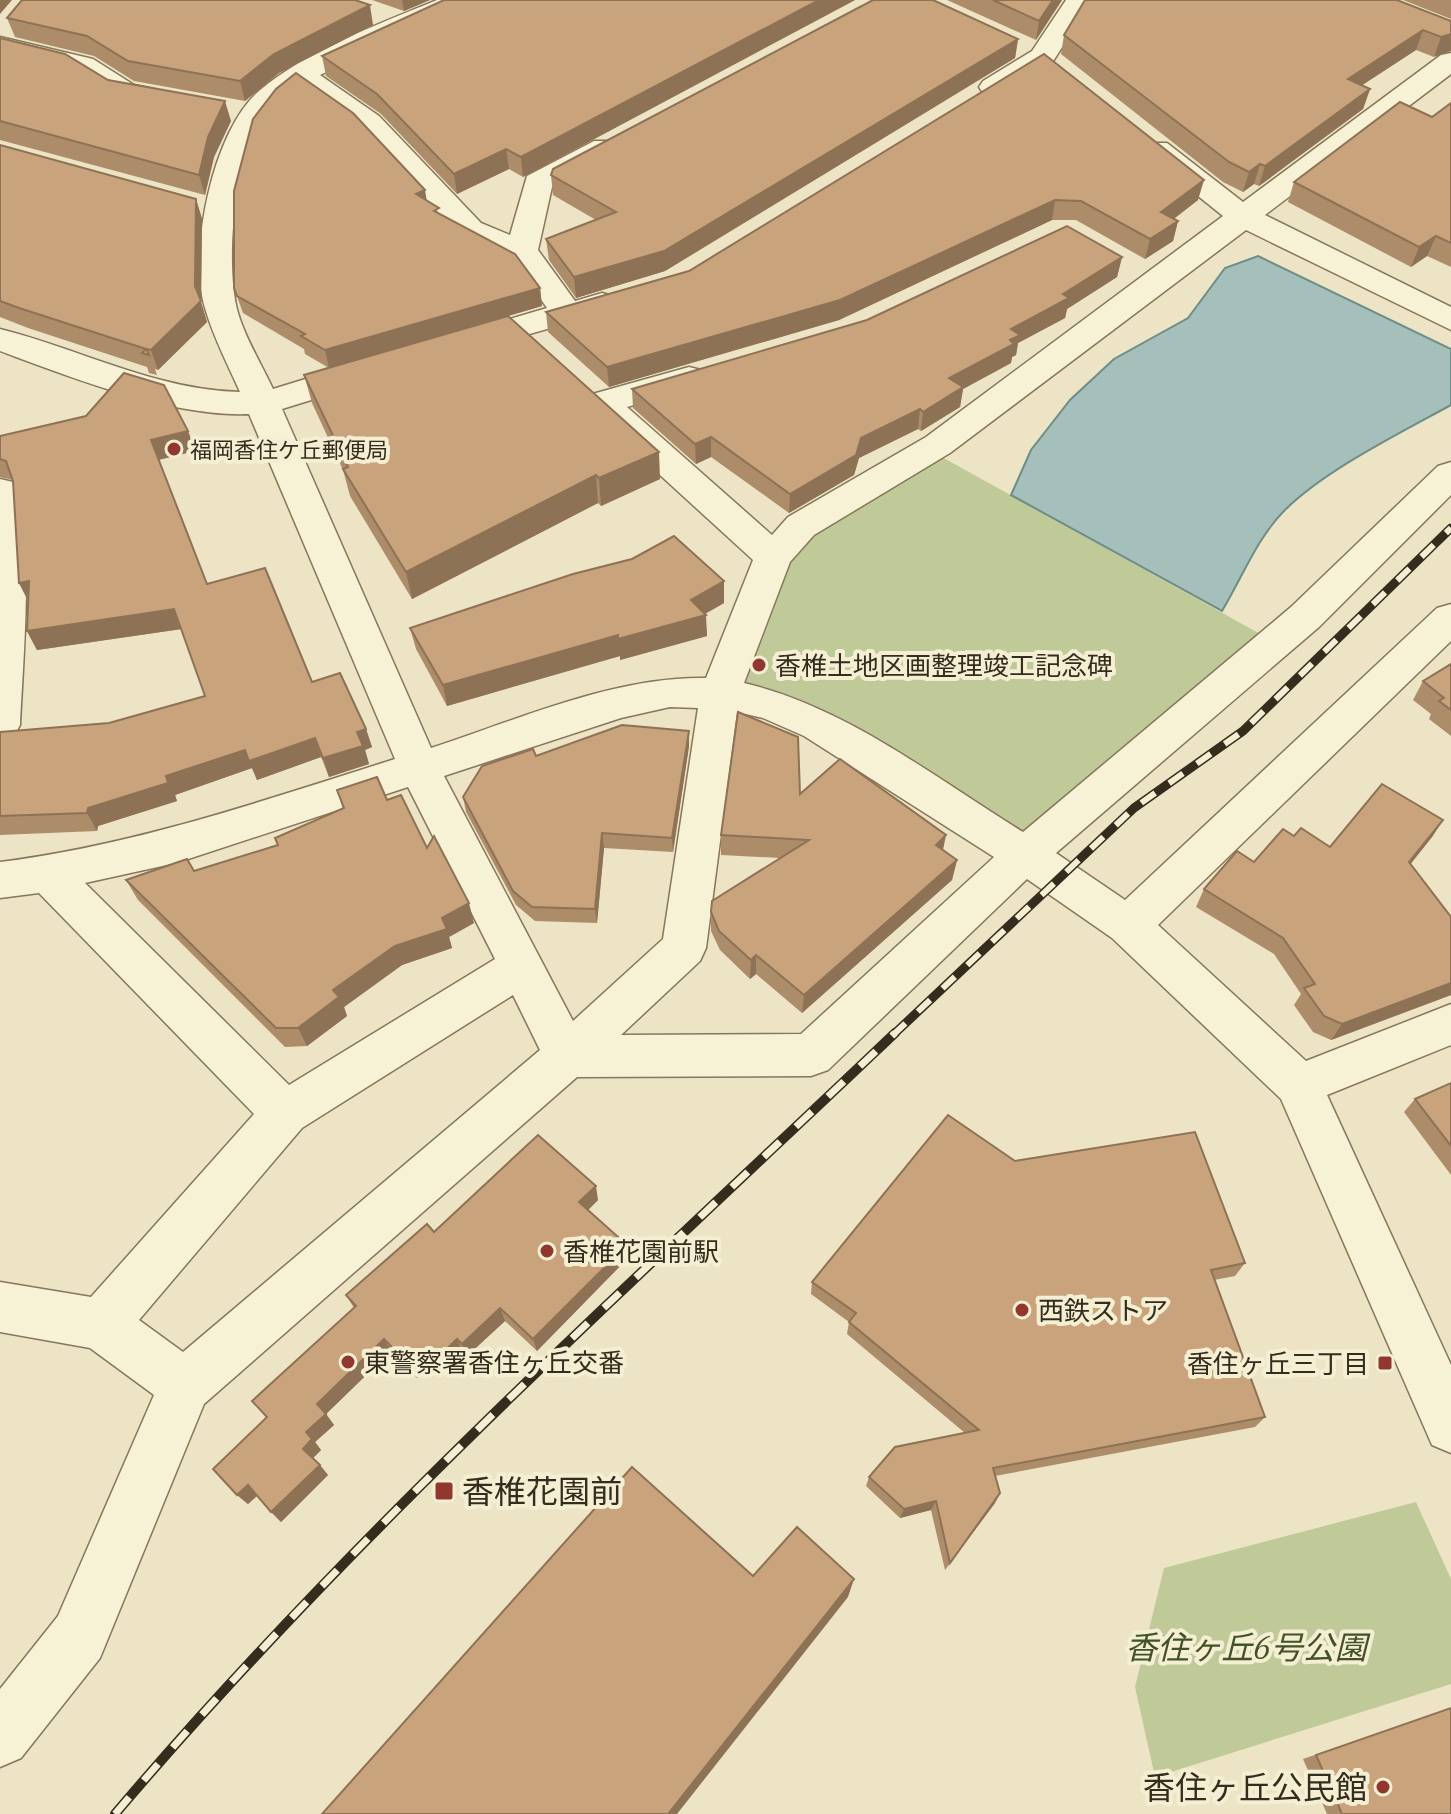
<svg xmlns="http://www.w3.org/2000/svg" width="1451" height="1814" font-family="'IBM Plex Serif','Noto Sans JP',serif">
<style>
.green{fill:#bfca98}
.water{fill:#a5bfba;stroke:#6d8d88;stroke-width:2}
.lines{fill:none;stroke-linecap:round;stroke-linejoin:round}
.minor-casing{stroke:#86765b;stroke-width:3}
.minor{fill:#f7f1d6;fill-rule:evenodd}
.rail-far1-casing{stroke:#362c1e;stroke-width:9}
.rail-casing{stroke:#362c1e;stroke-width:10}
.rail-far1{stroke:#f4eed3;stroke-width:6;stroke-dasharray:17;stroke-linecap:butt}
.rail{stroke:#f4eed3;stroke-width:7;stroke-dasharray:22;stroke-linecap:butt}
.wall{fill:#ad8c6a}
.shaded-wall{fill:#8d7256}
.building{fill:#c9a37b;stroke:#8d7256;stroke-width:2}
.poi-dot{fill:#92372e;stroke:#f4eed3;stroke-width:3}
.labels{text-anchor:middle;dominant-baseline:central;stroke-width:8;stroke-linejoin:round;paint-order:stroke}
.far-poi-label{font-size:22px;fill:#362c1e;stroke:#f4eed3;text-anchor:start}
.poi-label{font-size:26px;fill:#362c1e;stroke:#f4eed3;text-anchor:start}
.near-poi-label{font-size:32px;fill:#362c1e;stroke:#f4eed3;text-anchor:start}
.near-park-label{font-size:32px;font-style:italic;fill:#425226;stroke:#f4eed3}
</style>
<rect width="100%" height="100%" fill="#ece4c4"/>
<g class="green">
<polygon points="931,451 1271,640 1023,850 728,687 775,558"/>
<polygon points="1416,1502 1451,1579 1451,1684 1155,1777 1135,1687 1164,1568"/>
</g>
<path class="water" d="M 1258,256 L 1451,349 L 1451,405 C 1400,433 1325,470 1284,511 C 1257,538 1242,578 1222,611 L 1011,495 L 1031,450 L 1070,400 L 1114,359 L 1188,318 L 1225,268 Z"/>
<g class="lines">
<defs>
<g id="minor">
<path d="M 437,0 L 473,0 L 469,6 L 320,75 L 379,116 L 481,223 L 510,235 L 527,176 L 594,141 L 614,141 L 619,147 L 614,153 L 552,187 L 538,250 L 575,301 L 602,293 L 613,296 L 618,303 L 613,310 L 464,353 L 452,350 L 447,343 L 452,336 L 547,308 L 511,257 L 459,237 L 359,128 L 300,87 C 287,97 273,106 264,120 C 234,162 226,255 236,305 C 242,333 261,363 273,389 L 364,361 L 376,364 L 381,372 L 376,380 L 282,409 L 431,748 C 517,720 615,676 706,678 L 753,560 L 602,422 L 597,413 L 589,411 L 584,403 L 589,395 L 689,367 L 701,370 L 706,378 L 701,386 L 627,407 L 772,535 L 788,517 L 926,437 L 1223,216 L 1147,155 L 1142,149 L 1147,143 L 1167,143 L 1243,202 L 1441,55 L 1451,53 L 1451,74 L 1265,215 L 1451,307 L 1451,330 L 1246,230 L 950,453 L 814,535 L 790,562 L 744,683 C 846,707 934,777 1023,832 L 1291,607 L 1438,466 L 1451,462 L 1451,495 L 1319,627 L 1056,853 L 1125,900 L 1437,608 L 1451,604 L 1451,641 L 1158,925 L 1306,1061 L 1451,1004 L 1451,1045 L 1327,1095 L 1451,1365 L 1451,1453 L 1432,1445 L 1281,1099 L 1112,938 L 1027,879 L 828,1070 L 811,1076 L 577,1077 L 204,1404 L 100,1658 L 21,1758 L 0,1767 L 0,1689 L 58,1616 L 154,1395 L 90,1348 L 0,1332 L 0,1282 L 91,1297 L 254,1114 L 39,893 L 0,898 L 0,862 C 136,845 265,800 395,759 L 249,414 C 171,417 73,378 0,351 L 0,329 C 80,349 156,390 240,392 C 228,365 213,336 205,308 C 188,252 213,130 259,91 C 309,49 377,25 437,0 ZM 670,707 L 698,708 L 663,939 L 573,1021 L 444,776 L 621,718 ZM 737,712 L 763,718 L 804,736 L 994,857 L 801,1034 L 621,1035 L 700,961 L 706,948 ZM 408,787 L 495,959 L 289,1085 L 85,883 L 176,863 ZM 513,995 L 540,1050 L 183,1352 L 139,1320 L 302,1128 Z"/>
<polygon points="1066,0 1092,0 1052,63 1003,93 983,93 979,87 983,81 1032,51"/>
<path d="M 0,37 L 93,59 L 134,85 L 153,89 L 157,95 L 153,101 C 121,109 101,82 73,71 C 51,62 23,59 0,53 Z"/>
<path d="M 0,479 L 13,482 C 36,520 22,674 20,725 L 14,736 L 0,740 Z"/>
</g>
</defs>
<use href="#minor" class="minor-casing"/>
<use href="#minor" class="minor"/>
<defs>
<polyline id="rail-far1" points="893,1035 1134,808 1243,731 1451,528"/>
<path id="rail" d="M 115,1814 C 353,1533 628,1287 895,1033"/>
</defs>
<use href="#rail-far1" class="rail-far1-casing"/>
<use href="#rail" class="rail-casing"/>
<use href="#rail-far1" class="rail-far1"/>
<use href="#rail" class="rail"/>
</g>
<g class="wall">
<polygon points="372,0 430,0 404,11"/>
<polygon points="444,0 855,0 523,177 509,169 457,194 381,114 326,76 322,56"/>
<polygon points="947,0 1062,0 1036,40"/>
<polygon points="1403,0 1451,0 1451,19"/>
<polygon points="7,18 373,25 279,73 245,101 134,81 94,56 15,37"/>
<polygon points="1451,21 1434,57 1416,50 1362,85 1370,89 1363,109 1259,186 1254,184 1243,192 1223,182 1061,54 1064,35"/>
<polygon points="0,38 108,80 231,121 214,157 205,195 0,140"/>
<polygon points="1018,39 1015,58 665,271 576,298 549,260 546,239 596,220 553,195 551,175"/>
<polygon points="1044,54 1198,200 1174,219 1178,221 1173,241 1145,259 1076,220 1052,220 839,320 609,387 548,332 546,312 689,271"/>
<polygon points="1451,103 1451,267 1427,256 1411,267 1288,202 1294,182 1432,117"/>
<polygon points="0,145 196,199 202,219 201,302 207,322 158,370 155,369 157,375 149,373 147,367 28,328 0,317"/>
<polygon points="427,201 440,214 540,288 542,306 508,316 660,479 601,506 598,503 412,599 350,496 343,470 312,403 304,375 329,368 305,354 304,349 243,313 234,288"/>
<polygon points="1122,257 1117,277 1067,309 1065,318 1018,343 1016,355 1012,357 1011,363 963,389 960,407 921,431 918,429 859,458 854,475 789,513 711,457 696,464 633,408 632,389"/>
<polygon points="188,431 195,451 158,460 207,584 312,682 366,729 372,747 365,750 369,764 329,777 321,757 257,780 252,768 175,795 177,801 98,826 97,831 0,835 0,732 109,723 205,696 181,629 37,650 27,631 28,601 19,583 13,480 0,477 0,436"/>
<polygon points="724,581 724,603 705,614 707,636 620,660 620,656 447,706 416,649 410,628"/>
<polygon points="1451,664 1451,736 1429,719 1431,714 1413,700 1423,681"/>
<polygon points="689,731 689,746 673,852 604,848 597,923 535,921 516,905 466,812 463,797 536,756"/>
<polygon points="337,790 387,800 427,848 474,923 449,937 452,948 402,965 344,1007 347,1016 307,1046 285,1047 138,900 126,880 194,871 278,845 343,809"/>
<polygon points="800,794 943,850 957,860 952,880 802,1013 756,974 750,979 720,950 711,931 711,912 780,858 721,855 721,835"/>
<polygon points="1443,820 1432,837 1410,864 1451,917 1451,995 1331,1040 1313,1032 1294,1005 1301,994 1274,954 1196,907 1204,889 1254,862 1294,836 1330,847"/>
<polygon points="1451,1083 1451,1175 1404,1112 1415,1099"/>
<polygon points="1015,1161 1245,1263 1235,1276 1214,1280 1265,1417 1255,1427 995,1476 995,1503 945,1570 931,1510 900,1518 866,1486 869,1477 965,1433 847,1334 849,1322 811,1294 812,1282"/>
<polygon points="598,1200 588,1210 627,1245 628,1258 537,1351 505,1321 467,1356 462,1351 440,1371 433,1363 417,1378 391,1351 326,1414 334,1425 315,1442 321,1450 313,1458 328,1475 281,1522 257,1496 248,1504 237,1495 267,1418 252,1401 354,1308 346,1295 434,1232"/>
<polygon points="1451,1708 1451,1814 1327,1814 1303,1759"/>
</g>
<g class="shaded-wall">
<polygon points="0,0 12,0 0,14"/>
<polygon points="402,0 430,0 404,11"/>
<polygon points="819,0 855,0 523,177 521,157"/>
<polygon points="1053,0 1062,0 1036,40 1039,21"/>
<polygon points="370,5 373,25 279,73 245,101 240,81 274,54"/>
<polygon points="1423,30 1416,50 1341,99 1348,79"/>
<polygon points="1451,34 1451,51 1434,57 1441,37"/>
<polygon points="1018,39 1015,58 665,271 576,298 574,277"/>
<polygon points="1370,89 1363,109 1259,186 1265,166"/>
<polygon points="225,101 231,121 214,157 205,195 199,175 208,137"/>
<polygon points="506,149 509,169 457,194 454,174"/>
<polygon points="1260,164 1254,184 1243,192 1249,172"/>
<polygon points="1204,180 1198,200 1156,232 1161,212"/>
<polygon points="425,190 428,208 416,194"/>
<polygon points="196,199 202,219 201,302 207,322 158,370 151,350 195,286"/>
<polygon points="1055,200 1052,220 839,320 609,387 607,367"/>
<polygon points="1178,221 1173,241 1145,259 1150,239"/>
<polygon points="1436,236 1427,256 1411,267 1419,247"/>
<polygon points="1122,257 1117,277 1067,309 1065,318 1018,343 1016,355 1012,357 1011,363 963,389 960,407 921,431 923,412 949,378 1011,329 1063,294"/>
<polygon points="540,288 542,306 329,368 325,350"/>
<polygon points="920,409 918,429 859,458 854,475 789,513 790,494 861,438"/>
<polygon points="188,431 195,451 158,460 151,440"/>
<polygon points="711,437 711,457 696,464 695,444"/>
<polygon points="659,452 660,479 601,506 599,478"/>
<polygon points="596,475 598,503 412,599 406,572"/>
<polygon points="29,581 29,602 19,583"/>
<polygon points="724,581 724,603 701,616 706,615 707,636 620,660 620,656 447,706 443,685 691,600"/>
<polygon points="174,609 182,629 37,650 27,631"/>
<polygon points="366,729 372,747 365,750 369,764 329,777 323,758 357,732"/>
<polygon points="689,731 689,746 673,852 672,838"/>
<polygon points="315,738 321,757 257,780 252,768 175,795 177,801 98,826 97,831 87,813 88,808 166,776 245,750"/>
<polygon points="1443,820 1432,837 1398,880 1409,862"/>
<polygon points="602,833 604,848 597,923 595,909"/>
<polygon points="946,835 942,855 936,845"/>
<polygon points="957,860 952,880 802,1013 804,995"/>
<polygon points="469,903 474,923 449,937 452,948 402,965 344,1007 347,1016 307,1046 298,1028 333,990 395,946"/>
<polygon points="756,955 756,974 750,979 751,960"/>
<polygon points="1451,983 1451,995 1331,1040 1342,1024"/>
<polygon points="596,1186 598,1200 582,1216 579,1202"/>
<polygon points="627,1245 628,1258 537,1351 533,1339"/>
<polygon points="500,1308 505,1321 467,1356 462,1344"/>
<polygon points="384,1339 391,1351 326,1414 334,1425 315,1442 321,1450 312,1459 303,1449 306,1432 317,1404"/>
<polygon points="457,1339 462,1351 440,1371 435,1360"/>
<polygon points="427,1351 433,1363 417,1378 410,1366"/>
<polygon points="320,1465 328,1475 281,1522 271,1512"/>
<polygon points="248,1485 258,1495 248,1504 237,1495"/>
<polygon points="1000,1493 995,1503 945,1570"/>
<polygon points="936,1501 931,1510 900,1518 904,1509"/>
<polygon points="854,1579 848,1597 677,1814 668,1814"/>
</g>
<g class="building">
<polygon points="22,0 355,0 370,5 274,54 240,81 128,61 87,36 7,18"/>
<polygon points="444,0 819,0 521,157 506,149 454,174 377,94 322,56"/>
<polygon points="873,0 933,0 1018,39 664,251 574,277 546,239 616,212 551,175 553,169"/>
<polygon points="993,0 1053,0 1039,21"/>
<polygon points="1085,0 1397,0 1451,21 1451,34 1441,37 1423,30 1348,79 1370,89 1265,166 1260,164 1249,172 1229,162 1064,35"/>
<polygon points="0,38 65,54 108,80 225,101 208,137 199,175 0,121"/>
<polygon points="1044,54 1204,180 1161,212 1178,221 1150,239 1081,201 1055,200 840,300 607,367 546,312 689,271"/>
<polygon points="296,73 353,113 425,190 416,194 439,208 434,211 515,254 540,288 325,350 301,336 305,334 237,296 234,288 234,191 253,119 276,89"/>
<polygon points="1400,102 1432,117 1451,103 1451,243 1436,236 1419,247 1294,182"/>
<polygon points="0,145 196,199 195,286 201,301 151,350 146,349 149,355 142,353 146,349 19,308 0,301"/>
<polygon points="1067,226 1122,257 1063,294 1069,298 1011,329 1020,335 1010,340 1014,344 949,378 963,387 923,412 920,409 861,438 856,455 790,494 711,437 695,444 632,389 867,320"/>
<polygon points="508,316 659,452 599,478 596,475 406,572 343,469 348,467 304,375"/>
<polygon points="124,373 164,385 188,431 151,440 207,584 265,568 312,682 340,673 366,729 357,732 363,746 323,758 315,738 249,761 245,750 166,776 168,783 88,808 87,813 0,816 0,732 109,723 205,696 174,609 27,631 29,581 19,583 13,481 6,461 0,459 0,436 86,416"/>
<polygon points="674,536 724,581 691,600 706,615 618,639 618,635 443,685 410,628 573,574 632,559"/>
<polygon points="1451,664 1451,710 1439,701 1444,698 1423,681"/>
<polygon points="738,712 798,737 800,794 840,759 946,835 936,845 957,860 804,995 756,955 751,960 719,931 711,912 712,901 809,840 721,835"/>
<polygon points="622,725 689,731 672,838 602,833 595,909 532,907 513,891 463,797 482,766 533,749 536,756"/>
<polygon points="377,777 387,800 401,795 427,848 434,836 469,903 442,918 447,929 395,946 333,990 339,997 298,1028 276,1028 126,880 187,859 194,871 278,845 275,838 344,808 337,790"/>
<polygon points="1382,784 1443,820 1409,862 1451,917 1451,983 1342,1024 1324,1016 1304,988 1315,984 1283,938 1204,889 1237,851 1254,862 1283,829 1294,836 1301,828 1330,847"/>
<polygon points="1451,1083 1451,1146 1415,1099"/>
<polygon points="948,1115 1015,1161 1195,1132 1245,1263 1211,1270 1265,1417 993,1468 1000,1493 950,1563 936,1501 904,1509 869,1477 895,1447 979,1430 849,1322 856,1313 812,1282"/>
<polygon points="538,1135 596,1186 579,1202 627,1245 533,1339 500,1308 462,1344 457,1339 435,1360 427,1351 410,1366 384,1339 317,1404 326,1414 306,1432 312,1439 303,1449 320,1465 271,1512 248,1485 237,1495 213,1469 267,1417 252,1401 356,1306 346,1295 427,1224 434,1232"/>
<polygon points="632,1467 753,1576 797,1527 854,1579 668,1814 322,1814"/>
<polygon points="1451,1708 1451,1814 1342,1814 1316,1755"/>
</g>
<g class="poi-dot">
<circle cx="174" cy="449" r="8"/>
<circle cx="759" cy="665" r="8"/>
<circle cx="547" cy="1251" r="8"/>
<circle cx="1022" cy="1310" r="8"/>
<circle cx="348" cy="1362" r="8"/>
<rect x="1377" y="1355" width="16" height="16" rx="4"/>
<rect x="434" y="1481" width="20" height="20" rx="4"/>
<circle cx="1383" cy="1787" r="8"/>
</g>
<g class="labels">
<g class="far-poi-label">
<text x="190" y="449">福岡香住ケ丘郵便局</text>
</g>
<g class="poi-label">
<text x="775" y="665">香椎土地区画整理竣工記念碑</text>
<text x="563" y="1251">香椎花園前駅</text>
<text x="1038" y="1310">西鉄ストア</text>
<text x="364" y="1362">東警察署香住ヶ丘交番</text>
<text x="1369" y="1363" text-anchor="end">香住ヶ丘三丁目</text>
</g>
<g class="near-poi-label">
<text x="462" y="1491">香椎花園前</text>
<text x="1367" y="1787" text-anchor="end">香住ヶ丘公民館</text>
</g>
<g class="near-park-label">
<text x="1246" y="1647">香住ヶ丘6号公園</text>
</g>
</g>
</svg>
